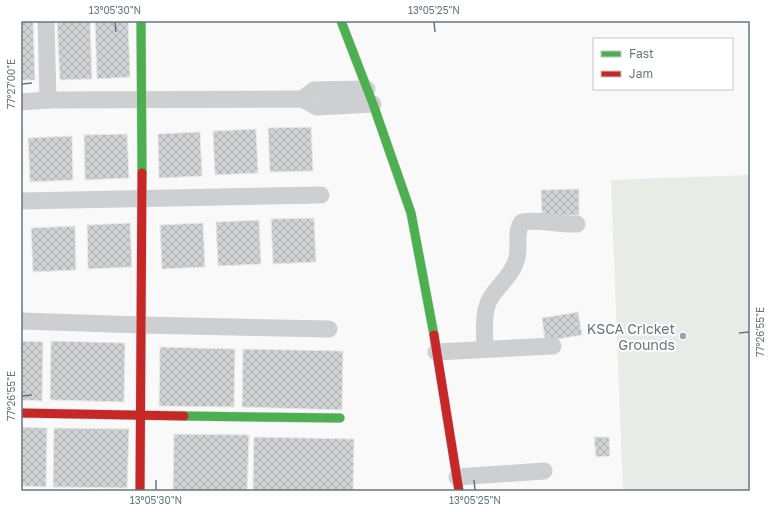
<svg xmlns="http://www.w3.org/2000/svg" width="771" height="512" font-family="'Golos Text',sans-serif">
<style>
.park{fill:#e8ebe6}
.building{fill:url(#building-cross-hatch);stroke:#e8e8e8}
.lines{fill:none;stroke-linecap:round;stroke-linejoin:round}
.fast-casing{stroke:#d5d6d7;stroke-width:10}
.jam-casing{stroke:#d5d6d7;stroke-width:10}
.street{stroke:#cecfd0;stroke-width:17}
.fast{stroke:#4caf50;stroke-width:9}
.jam{stroke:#c62828;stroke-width:9}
.ticks{fill:none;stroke:#657683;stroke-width:1.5}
.poi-dot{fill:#99a4ac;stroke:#fff;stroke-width:1.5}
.labels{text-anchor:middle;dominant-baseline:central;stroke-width:4;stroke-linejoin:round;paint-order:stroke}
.poi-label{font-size:14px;fill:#657683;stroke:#fff;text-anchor:end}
.neatline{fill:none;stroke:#657683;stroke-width:1.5}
.ticks-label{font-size:10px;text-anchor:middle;fill:#657683}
</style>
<defs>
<pattern id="building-cross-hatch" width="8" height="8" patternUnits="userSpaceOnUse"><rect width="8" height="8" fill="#d0d2d3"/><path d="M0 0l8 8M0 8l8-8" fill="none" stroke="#acafb1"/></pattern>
</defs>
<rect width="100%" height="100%" fill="#f9f9f9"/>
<polygon class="park" points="750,175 750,491 623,491 611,180"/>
<g class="building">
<polygon points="21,21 33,21 35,80 21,80"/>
<polygon points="57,21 90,21 92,79 60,80"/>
<polygon points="95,21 128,21 130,77 97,79"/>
<polygon points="311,127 313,171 270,172 268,128"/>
<polygon points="256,129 258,173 215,175 213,131"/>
<polygon points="200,132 202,176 159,178 158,134"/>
<polygon points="127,134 129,178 85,180 84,135"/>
<polygon points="72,136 73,180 30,182 28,138"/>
<polygon points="579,189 579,215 542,216 541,190"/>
<polygon points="314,218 316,262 273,264 271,219"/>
<polygon points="259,220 261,264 218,266 216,222"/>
<polygon points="130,223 132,267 88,269 87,225"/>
<polygon points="203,223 205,267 162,269 160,225"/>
<polygon points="75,226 76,270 33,272 31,228"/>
<polygon points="578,312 582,335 545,341 542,318"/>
<polygon points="21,341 43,342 42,401 21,400"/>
<polygon points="51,341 125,343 124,402 50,400"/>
<polygon points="160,347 235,349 234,407 159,406"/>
<polygon points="243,349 343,351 342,410 242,407"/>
<polygon points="21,427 47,428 46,487 21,486"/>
<polygon points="54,428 129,429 127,488 53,487"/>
<polygon points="174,434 249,435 247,491 173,491"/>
<polygon points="254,437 354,439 353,491 253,491"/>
<polygon points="594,437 609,437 610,456 596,457"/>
</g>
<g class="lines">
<defs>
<g id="fast">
<polyline points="141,21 142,173"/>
<polyline points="341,21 373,104 411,213 434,335"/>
<polyline points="184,416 340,418"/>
</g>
<g id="jam">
<polyline points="434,335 459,491"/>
<polyline points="21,413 184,416"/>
<polyline points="140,491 142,173"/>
</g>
</defs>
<use href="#fast" class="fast-casing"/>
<use href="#jam" class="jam-casing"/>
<g class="street">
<polyline points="46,21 48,100"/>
<polyline points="302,99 314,90 367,89"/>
<polyline points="21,102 48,100 302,99 317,107 373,104"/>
<polyline points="21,201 321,195"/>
<polyline points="21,321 142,325 329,329"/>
<path d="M 485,349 C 485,332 481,308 494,293 C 502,282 512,274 516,261 C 521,248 514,233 522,222 C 539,219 559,225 577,224"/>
<polyline points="436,352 553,346"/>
<polyline points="457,477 544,471"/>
</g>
<use href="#fast" class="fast"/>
<use href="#jam" class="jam"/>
</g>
<path class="ticks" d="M 115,22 L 116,32M 434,22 L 435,32M 22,84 L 32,83M 739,333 L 749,332M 22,396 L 32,395M 156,480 L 156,490M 474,480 L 475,490"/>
<circle class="poi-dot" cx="683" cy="336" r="4"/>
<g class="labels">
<g class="poi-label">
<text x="675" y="328">KSCA Cricket<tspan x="675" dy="16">Grounds</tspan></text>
</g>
</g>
<rect width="771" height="512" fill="none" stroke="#ffffff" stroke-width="44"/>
<rect x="593" y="38" width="140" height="52" fill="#ffffff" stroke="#c1c8cd"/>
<rect x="601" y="51" width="20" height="6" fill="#4caf50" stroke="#c1c8cd"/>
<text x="629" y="58" font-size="12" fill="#657683">Fast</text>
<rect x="601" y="71" width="20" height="6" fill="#c62828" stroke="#c1c8cd"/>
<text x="629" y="78" font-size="12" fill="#657683">Jam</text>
<rect x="22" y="22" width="727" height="468" class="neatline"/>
<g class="ticks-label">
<text x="115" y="14">13°05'30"N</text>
<text x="434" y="14">13°05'25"N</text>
<text transform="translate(11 84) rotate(-90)" y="4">77°27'00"E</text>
<text transform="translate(760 332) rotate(-90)" y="4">77°26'55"E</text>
<text transform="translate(11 396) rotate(-90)" y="4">77°26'55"E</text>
<text x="156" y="504">13°05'30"N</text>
<text x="475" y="504">13°05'25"N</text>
</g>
</svg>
